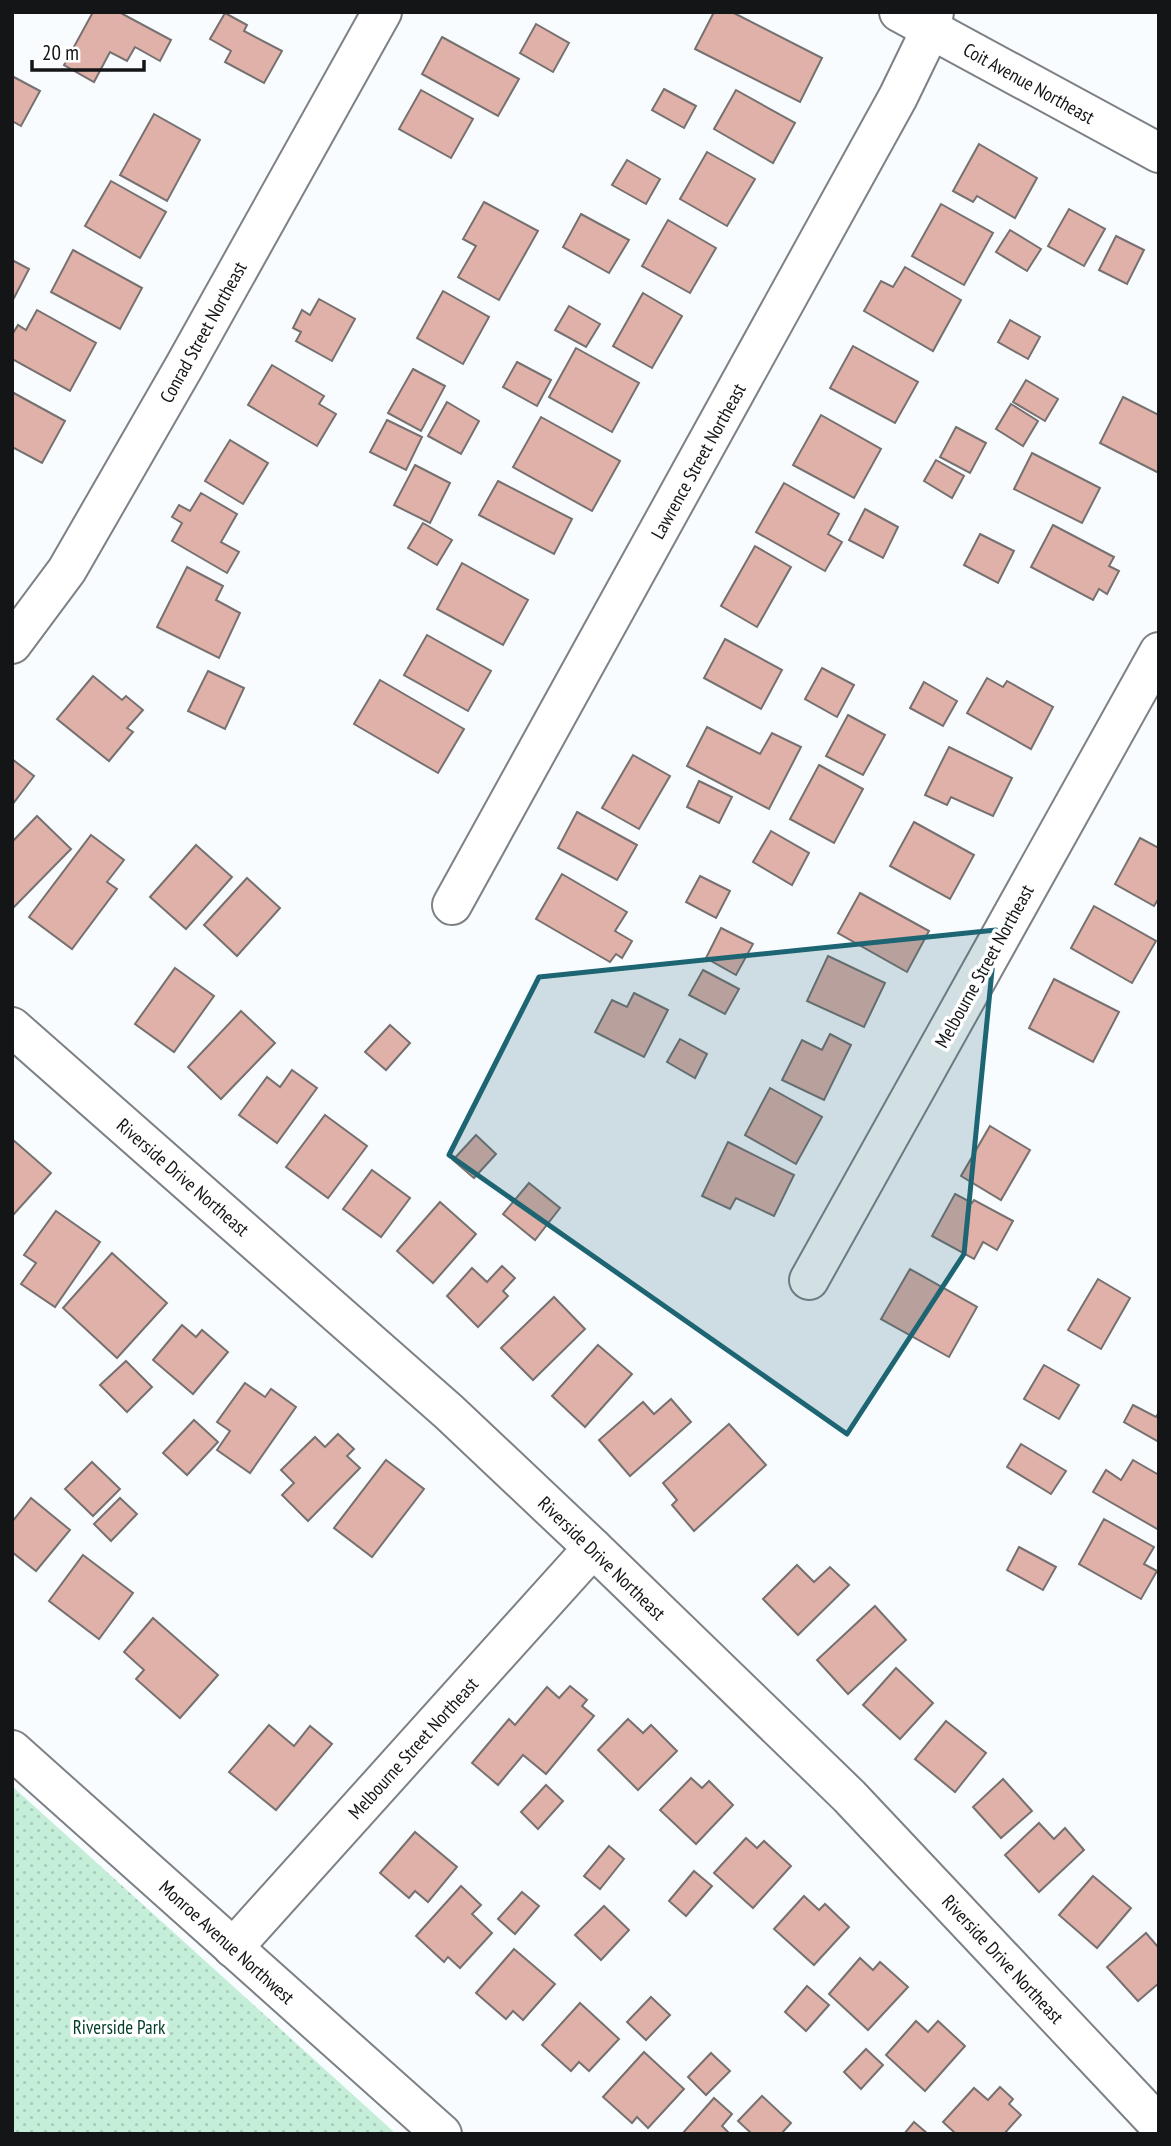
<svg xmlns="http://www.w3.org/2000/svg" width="1171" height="2146" font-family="'PT Sans Narrow',sans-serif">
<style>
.park{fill:url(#park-dots)}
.building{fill:#dfb1a8;stroke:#767170;stroke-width:2}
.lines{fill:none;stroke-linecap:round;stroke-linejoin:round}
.minor-casing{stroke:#7d8185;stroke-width:42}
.tertiary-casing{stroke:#7d8185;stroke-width:42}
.secondary-casing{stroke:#7d8185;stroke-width:42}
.minor{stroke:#fff;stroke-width:38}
.tertiary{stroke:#fff;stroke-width:38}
.secondary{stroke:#fff;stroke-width:38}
.marked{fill:#1d6573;fill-opacity:0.2;stroke:#1d6573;stroke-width:5;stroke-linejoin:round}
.labels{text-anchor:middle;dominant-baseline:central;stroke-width:7;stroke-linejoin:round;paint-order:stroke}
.street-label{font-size:19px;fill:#131516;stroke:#fff}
.park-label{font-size:19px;fill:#013d27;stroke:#fff}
</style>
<defs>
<pattern id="park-dots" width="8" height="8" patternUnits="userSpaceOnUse" patternTransform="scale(1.75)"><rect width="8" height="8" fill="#c4eed8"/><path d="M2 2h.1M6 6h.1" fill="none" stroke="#a8cbb9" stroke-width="1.8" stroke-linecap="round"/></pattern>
</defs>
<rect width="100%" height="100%" fill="#f9fcff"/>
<polygon class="park" points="12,1786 383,2122 396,2134 12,2134"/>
<g class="building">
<polygon points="93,12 119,12 171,40 160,61 135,47 127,61 110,52 94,82 64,65"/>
<polygon points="714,12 732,12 822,58 800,102 695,49"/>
<polygon points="225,13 247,25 244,31 282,51 264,83 225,62 231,51 210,39"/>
<polygon points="536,24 569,43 553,72 520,53"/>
<polygon points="442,37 519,79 498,116 422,74"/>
<polygon points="12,76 40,91 21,126 12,121"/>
<polygon points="664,89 696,106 684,128 652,110"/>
<polygon points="421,90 473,119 451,158 399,129"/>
<polygon points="736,90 795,123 773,163 714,129"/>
<polygon points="154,114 200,140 167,201 120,175"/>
<polygon points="979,144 1037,178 1015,218 977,196 973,202 953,191"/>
<polygon points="707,152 755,179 727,226 680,199"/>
<polygon points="627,160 660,179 646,204 612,185"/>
<polygon points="111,181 166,212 140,258 85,226"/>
<polygon points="484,202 538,231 499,300 458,277 476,246 463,239"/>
<polygon points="941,204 993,233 964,285 912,256"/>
<polygon points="1069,209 1105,229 1084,266 1048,246"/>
<polygon points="581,214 629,240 609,273 563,247"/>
<polygon points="668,220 716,248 690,293 642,266"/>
<polygon points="1010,230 1041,249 1027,271 996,252"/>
<polygon points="1116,236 1144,250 1127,284 1099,270"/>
<polygon points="73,250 142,288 120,329 51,292"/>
<polygon points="12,260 29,269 14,298 12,297"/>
<polygon points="905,267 961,300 933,351 864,311 881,281 893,287"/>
<polygon points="443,291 489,317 463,364 417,338"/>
<polygon points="643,293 682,316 652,368 613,346"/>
<polygon points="319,299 355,319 332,361 296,341 301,332 293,328 302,310 310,315"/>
<polygon points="569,306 600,324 586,347 555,330"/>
<polygon points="37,310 96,343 70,391 12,359 12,335 18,325 26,330"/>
<polygon points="1010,320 1040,337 1028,359 998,342"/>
<polygon points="853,346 918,382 895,423 830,388"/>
<polygon points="576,348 639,383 612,432 549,397"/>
<polygon points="517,362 551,380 537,406 503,387"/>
<polygon points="272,365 324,396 319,404 336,414 317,446 248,405"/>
<polygon points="413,369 445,386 421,431 388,413"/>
<polygon points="1026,380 1058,399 1045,421 1013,402"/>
<polygon points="12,392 65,421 42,463 12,447"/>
<polygon points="1123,397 1159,415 1159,473 1100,443"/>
<polygon points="447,402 479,421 461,454 428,436"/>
<polygon points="1011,404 1038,421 1023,446 996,429"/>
<polygon points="821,415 881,449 854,498 793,465"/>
<polygon points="541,417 620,461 592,511 513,467"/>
<polygon points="387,420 422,437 406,470 370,452"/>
<polygon points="956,427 986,443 970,473 940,457"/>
<polygon points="230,440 268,463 243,504 205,481"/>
<polygon points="1032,453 1100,488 1082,523 1014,489"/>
<polygon points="936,460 964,476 952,498 924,481"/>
<polygon points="415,465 450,483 430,523 394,505"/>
<polygon points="498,481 572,519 554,554 479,515"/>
<polygon points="784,483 839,514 828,534 842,542 825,571 756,532"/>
<polygon points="201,493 237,514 221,542 239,552 227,573 172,541 182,523 172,517 179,505 190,511"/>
<polygon points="865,509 898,527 883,558 849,540"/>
<polygon points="423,523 452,540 437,565 408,548"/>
<polygon points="1053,525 1114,557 1109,566 1119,571 1107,594 1099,589 1093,600 1031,567"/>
<polygon points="980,534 1014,551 998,583 964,565"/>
<polygon points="755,546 791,567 757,627 721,606"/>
<polygon points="462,563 528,600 503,645 437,609"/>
<polygon points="187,567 223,586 216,600 240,613 219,658 157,627"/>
<polygon points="427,635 491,671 468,711 404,675"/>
<polygon points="725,639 782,670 761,709 704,678"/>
<polygon points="822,668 854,685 837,717 805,699"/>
<polygon points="208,671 244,688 225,729 188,711"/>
<polygon points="93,676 122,700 126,696 143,710 127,728 133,732 109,761 57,719"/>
<polygon points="987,678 1003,687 1007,681 1053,707 1031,749 967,713"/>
<polygon points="380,680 464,729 438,773 354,724"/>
<polygon points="924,682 957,701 943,726 910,708"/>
<polygon points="848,715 885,735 863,775 826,756"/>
<polygon points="707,727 760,754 772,733 801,747 769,809 687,766"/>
<polygon points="949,747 1012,778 993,816 951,797 947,805 925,795"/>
<polygon points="633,755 670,776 639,829 602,808"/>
<polygon points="12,759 34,776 12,805"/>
<polygon points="819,765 863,789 834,843 790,819"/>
<polygon points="699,781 732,797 719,823 687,807"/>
<polygon points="577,812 637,845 617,880 558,848"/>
<polygon points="37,816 71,849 12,909 12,842"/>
<polygon points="914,822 974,855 950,899 890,866"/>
<polygon points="771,831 809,853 792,885 753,862"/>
<polygon points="91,835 124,860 107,882 117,889 72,949 29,917"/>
<polygon points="1140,838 1159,848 1159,898 1154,906 1115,884"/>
<polygon points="196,845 232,877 186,929 150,897"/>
<polygon points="562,874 627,912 615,931 632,941 622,958 616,954 610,962 536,919"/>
<polygon points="700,876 730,891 716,918 686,902"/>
<polygon points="247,878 280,908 237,956 204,925"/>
<polygon points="860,893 929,931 907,972 838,933"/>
<polygon points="1094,906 1156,941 1132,983 1071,948"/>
<polygon points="721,928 753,944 736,975 706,958"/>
<polygon points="828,956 885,983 864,1027 807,1001"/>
<polygon points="175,968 214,996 174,1052 135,1024"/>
<polygon points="703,970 739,989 725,1014 689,995"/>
<polygon points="1054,979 1119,1012 1093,1062 1029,1028"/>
<polygon points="634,993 668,1010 644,1057 595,1032 612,1000 627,1007"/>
<polygon points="241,1011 275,1043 221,1099 188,1067"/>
<polygon points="390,1025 410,1043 386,1070 365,1052"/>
<polygon points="830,1034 851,1045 824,1100 782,1080 802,1040 822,1050"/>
<polygon points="680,1039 707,1054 695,1078 667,1062"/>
<polygon points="292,1070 317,1088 277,1143 239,1115 267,1077 280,1087"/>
<polygon points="770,1088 822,1117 796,1164 745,1135"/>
<polygon points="325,1115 367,1146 328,1198 286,1167"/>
<polygon points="990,1126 1030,1150 1001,1200 961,1176"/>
<polygon points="476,1135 496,1154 474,1178 453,1160"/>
<polygon points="12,1139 51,1173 14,1214 12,1213"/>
<polygon points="728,1142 794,1175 774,1216 736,1198 730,1209 702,1196"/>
<polygon points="372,1170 410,1198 381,1237 343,1209"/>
<polygon points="529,1183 560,1208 535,1240 503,1214"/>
<polygon points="955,1194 972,1203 974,1200 1013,1221 997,1250 983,1242 974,1259 932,1236"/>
<polygon points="440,1202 476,1234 433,1283 397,1251"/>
<polygon points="56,1211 100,1242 55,1307 21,1284 36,1263 24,1255"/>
<polygon points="112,1253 167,1303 117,1358 63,1308"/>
<polygon points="502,1266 515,1278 503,1291 508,1296 478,1327 447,1296 472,1268 487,1282"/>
<polygon points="910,1269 977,1307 949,1357 881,1319"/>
<polygon points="1098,1279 1130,1298 1101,1349 1068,1330"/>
<polygon points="554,1297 585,1329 533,1380 501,1348"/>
<polygon points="182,1325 196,1337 202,1330 228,1352 193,1394 153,1360"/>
<polygon points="598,1345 632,1374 585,1427 552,1396"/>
<polygon points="126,1361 152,1387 127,1412 100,1385"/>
<polygon points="1044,1365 1079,1385 1059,1419 1024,1399"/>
<polygon points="245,1383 265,1397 271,1389 296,1407 250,1473 217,1450 230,1431 217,1422"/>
<polygon points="671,1399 691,1422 630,1476 599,1440 643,1402 654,1414"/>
<polygon points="1133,1405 1156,1417 1159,1412 1159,1442 1124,1422"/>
<polygon points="194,1420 218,1442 187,1475 163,1453"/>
<polygon points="729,1424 766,1465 694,1531 672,1505 677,1500 663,1483"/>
<polygon points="338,1434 354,1449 347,1456 360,1468 308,1521 282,1495 294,1483 281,1470 315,1437 325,1447"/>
<polygon points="1021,1444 1066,1471 1051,1494 1007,1467"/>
<polygon points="386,1460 424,1489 372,1557 334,1528"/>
<polygon points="1133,1460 1159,1475 1159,1530 1093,1492 1106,1470 1121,1480"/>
<polygon points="92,1462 120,1489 93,1516 65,1489"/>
<polygon points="31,1498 70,1530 36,1571 12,1552 12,1522"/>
<polygon points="120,1498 137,1514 111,1541 94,1524"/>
<polygon points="1104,1519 1154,1547 1144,1564 1157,1571 1141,1599 1079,1564"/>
<polygon points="1019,1547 1056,1567 1043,1590 1007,1570"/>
<polygon points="83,1555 133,1593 99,1639 49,1601"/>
<polygon points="797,1565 814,1582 830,1567 849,1585 798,1635 763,1599"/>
<polygon points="875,1606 906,1640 848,1694 817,1660"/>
<polygon points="153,1618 218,1675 180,1718 136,1679 144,1670 124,1652"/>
<polygon points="896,1668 933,1703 900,1739 863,1705"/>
<polygon points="570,1686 587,1700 582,1706 594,1716 546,1774 523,1755 498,1785 472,1763 509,1719 515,1725 547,1687 559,1698"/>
<polygon points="628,1719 643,1733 651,1725 677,1751 638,1790 598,1750"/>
<polygon points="946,1721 986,1753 955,1792 915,1759"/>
<polygon points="269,1725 294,1746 310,1726 332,1744 276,1810 229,1772"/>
<polygon points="691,1778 702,1788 709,1781 733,1805 696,1844 660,1810"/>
<polygon points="1003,1779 1032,1811 1001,1838 973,1807"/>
<polygon points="546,1785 563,1801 538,1829 521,1812"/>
<polygon points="1039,1823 1054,1839 1065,1828 1084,1850 1039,1892 1005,1855"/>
<polygon points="415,1832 457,1867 428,1902 415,1891 409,1898 380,1873"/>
<polygon points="746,1838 757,1848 764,1841 791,1866 753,1908 714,1873"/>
<polygon points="609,1846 624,1859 600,1889 584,1876"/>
<polygon points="694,1871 712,1886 686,1916 669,1901"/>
<polygon points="1093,1876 1131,1908 1097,1948 1059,1915"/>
<polygon points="461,1886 481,1905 472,1914 492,1933 460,1968 448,1957 444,1962 416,1936"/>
<polygon points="522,1892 539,1906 515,1934 498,1919"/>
<polygon points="804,1896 819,1910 825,1904 849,1927 814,1965 774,1929"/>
<polygon points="604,1906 629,1930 601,1960 575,1935"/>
<polygon points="1146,1933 1159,1948 1159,1983 1138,2001 1107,1967"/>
<polygon points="514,1949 555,1984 523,2020 513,2011 506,2019 476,1993"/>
<polygon points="860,1958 873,1970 880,1962 908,1987 868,2030 829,1994"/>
<polygon points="807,1986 829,2005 806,2031 785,2012"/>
<polygon points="651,1997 670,2015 646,2040 627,2022"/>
<polygon points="580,2003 619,2039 589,2071 579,2062 571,2071 542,2045"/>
<polygon points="916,2021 928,2032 938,2021 965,2046 925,2091 886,2055"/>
<polygon points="866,2049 883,2065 861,2089 844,2072"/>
<polygon points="644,2052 684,2089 648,2128 637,2117 632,2123 603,2097"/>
<polygon points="711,2053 730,2071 706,2095 688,2077"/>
<polygon points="1000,2087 1013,2099 1009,2104 1021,2115 1004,2134 956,2134 943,2122 974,2088 988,2100"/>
<polygon points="762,2096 791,2123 781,2134 752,2134 738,2121"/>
<polygon points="714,2098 732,2114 722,2126 730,2134 682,2134"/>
<polygon points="914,2122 928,2134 904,2134"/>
</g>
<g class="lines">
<defs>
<g id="minor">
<polyline points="12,644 67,570 185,365 382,12"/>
<polyline points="452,905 898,97 931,29 934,12"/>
<polyline points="12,1027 449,1412 593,1548 849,1796 1159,2125"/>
<polyline points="809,1280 1159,652"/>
<polyline points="233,1948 593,1548"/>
</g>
<polyline id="tertiary" points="899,12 1159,153"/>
<polyline id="secondary" points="12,1750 442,2134"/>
</defs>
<use href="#minor" class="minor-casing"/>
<use href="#tertiary" class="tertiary-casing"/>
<use href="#secondary" class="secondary-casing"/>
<use href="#minor" class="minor"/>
<use href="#tertiary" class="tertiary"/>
<use href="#secondary" class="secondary"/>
</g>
<path class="marked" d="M 996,930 L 964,1254 L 847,1434 L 449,1155 L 539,977 Z"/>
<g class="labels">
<g class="street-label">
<text transform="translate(1029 83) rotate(29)">Coit Avenue Northeast</text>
<text transform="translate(203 332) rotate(-61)">Conrad Street Northeast</text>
<text transform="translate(698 461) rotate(-61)">Lawrence Street Northeast</text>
<text transform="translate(984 966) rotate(-61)">Melbourne Street Northeast</text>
<text transform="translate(183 1177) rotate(41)">Riverside Drive Northeast</text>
<text transform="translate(602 1558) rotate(44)">Riverside Drive Northeast</text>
<text transform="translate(413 1748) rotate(-48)">Melbourne Street Northeast</text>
<text transform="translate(227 1942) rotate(42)">Monroe Avenue Northwest</text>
<text transform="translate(1003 1959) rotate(47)">Riverside Drive Northeast</text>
</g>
<g class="park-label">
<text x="119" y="2027">Riverside Park</text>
</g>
</g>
<rect width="1171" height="2146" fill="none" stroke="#131516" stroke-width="28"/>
<path d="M32 60v10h112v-10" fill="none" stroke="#131516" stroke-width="3.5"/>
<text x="42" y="60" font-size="21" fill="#131516" stroke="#ffffff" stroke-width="5" paint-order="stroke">20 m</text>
</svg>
